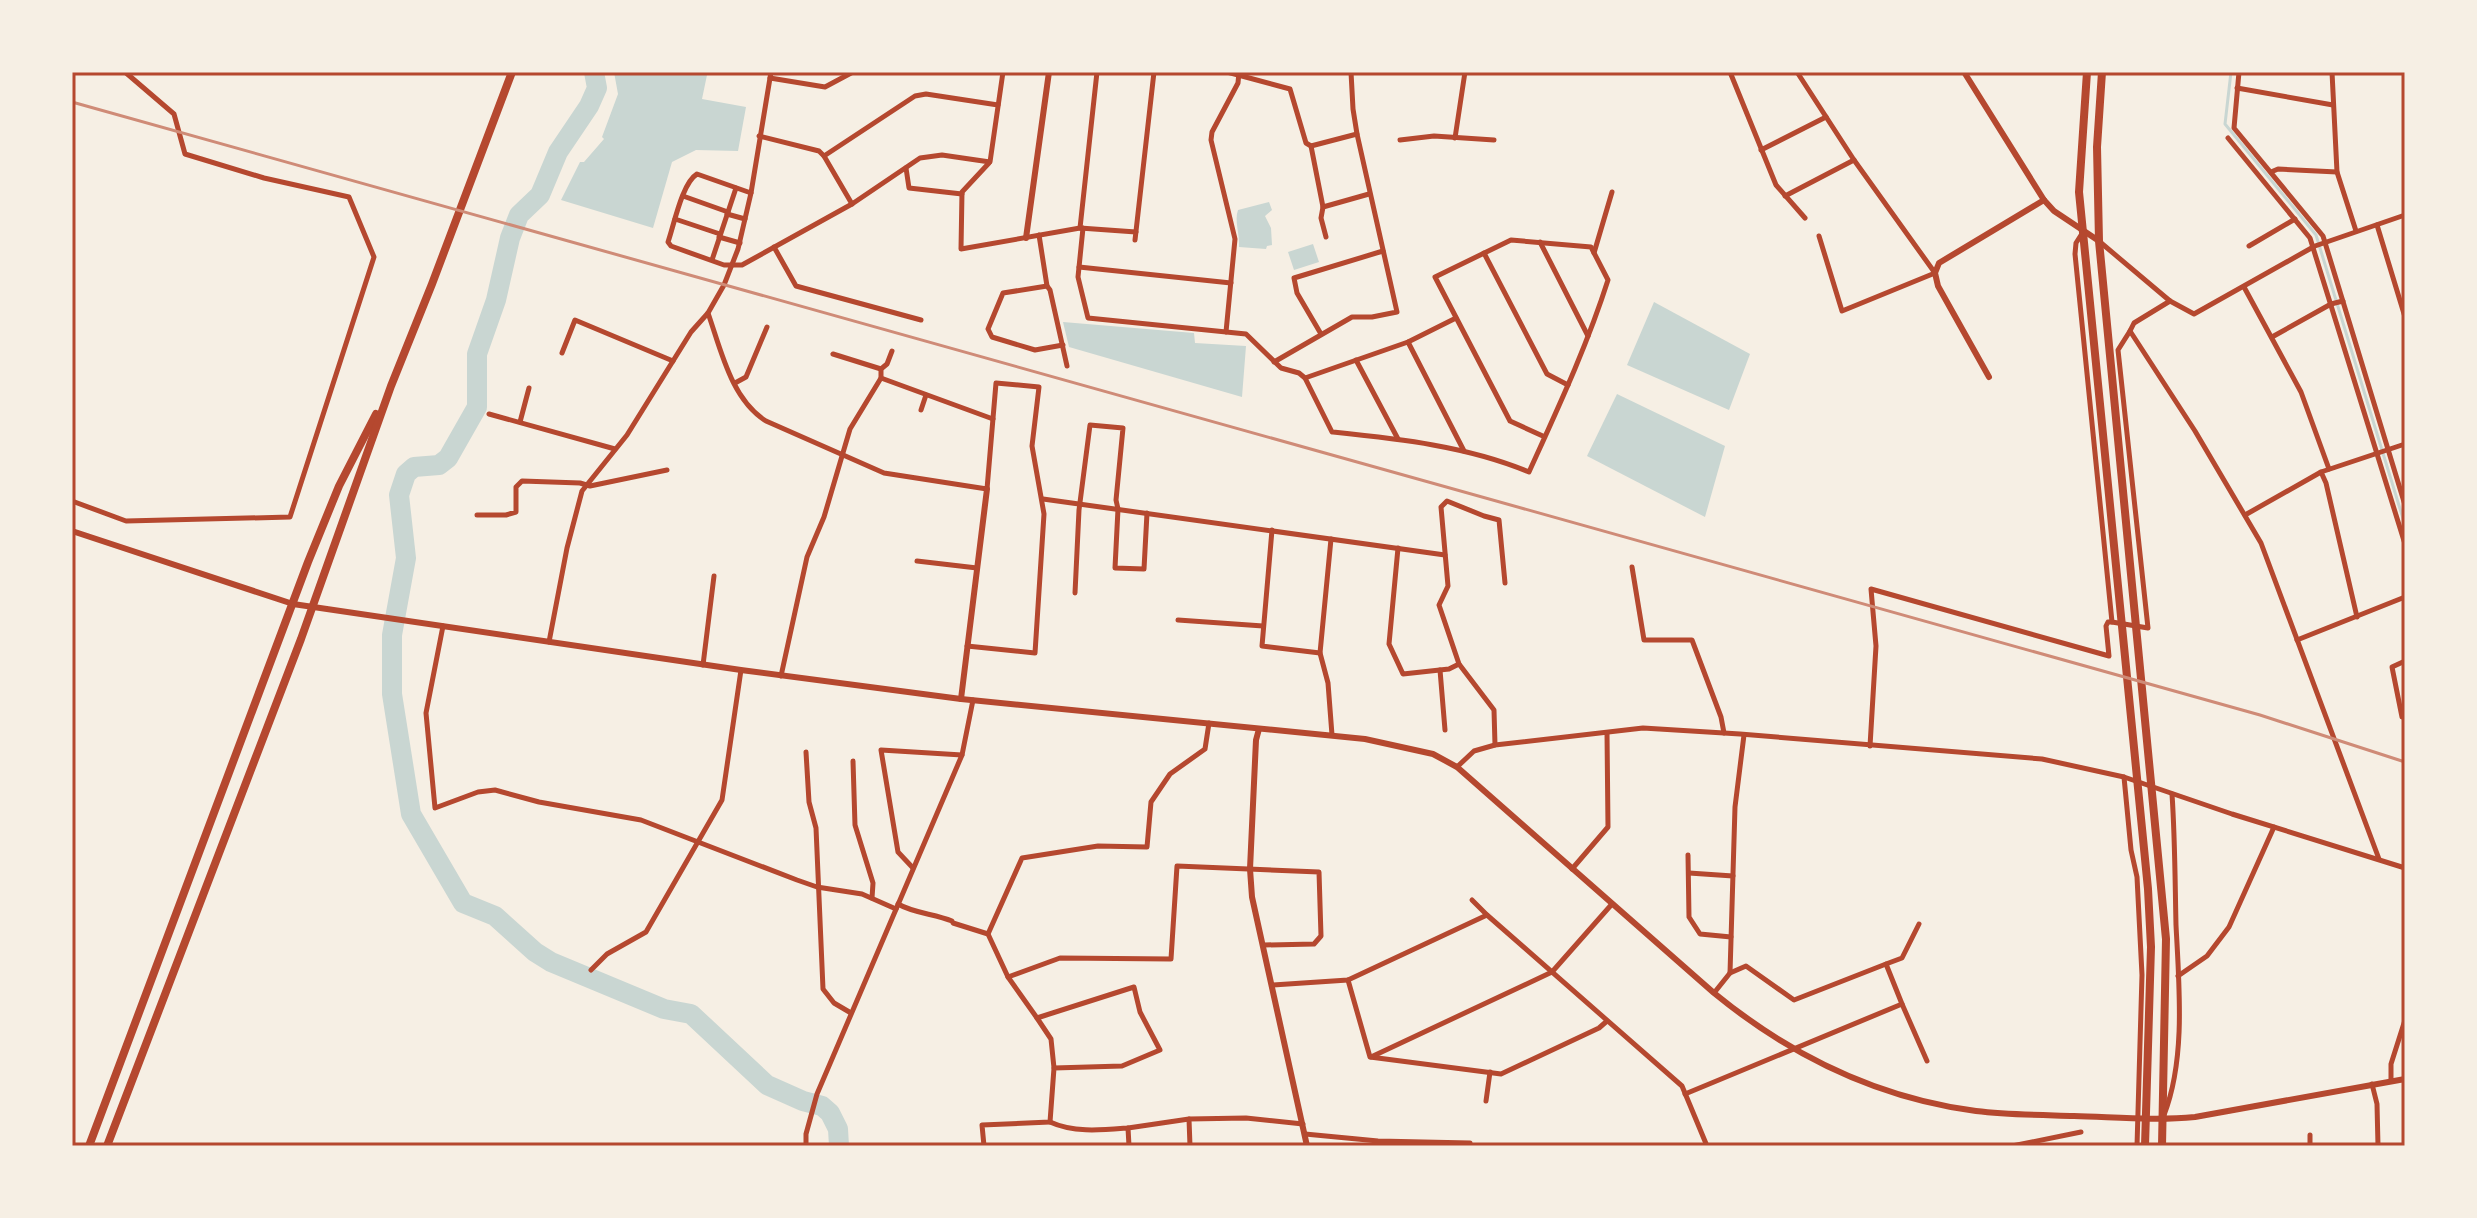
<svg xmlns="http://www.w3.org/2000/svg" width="2477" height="1218" font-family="Rubik,sans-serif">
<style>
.water{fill:#c9d6d2}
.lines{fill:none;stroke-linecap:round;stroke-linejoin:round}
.stream{stroke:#c9d6d2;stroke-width:3}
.river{stroke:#c9d6d2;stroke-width:20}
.minor{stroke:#b5482f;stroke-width:5}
.tertiary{stroke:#b5482f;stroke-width:6}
.secondary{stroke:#b5482f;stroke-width:6}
.trunk{stroke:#b5482f;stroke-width:8}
.rail{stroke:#cf8b77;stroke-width:3}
.neatline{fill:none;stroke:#b5482f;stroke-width:3}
</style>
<rect width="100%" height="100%" fill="#f6efe4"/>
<g class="water">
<polygon points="614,72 690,72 707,75 702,99 746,107 738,151 696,150 672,162 653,228 561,200 580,162 584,162 604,139 602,137 618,94"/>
<path d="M 1269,202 L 1272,210 L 1265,216 L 1271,228 L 1272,245 L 1267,246 L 1266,249 L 1239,247 C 1240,234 1234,221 1238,210 Z"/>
<polygon points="1313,244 1319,262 1294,270 1288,252"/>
<polygon points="1654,302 1750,354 1729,410 1627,365"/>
<polygon points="1063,322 1194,333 1195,343 1246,346 1242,397 1069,347"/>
<polygon points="1617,394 1725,446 1705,517 1587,456"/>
</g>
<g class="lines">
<polyline class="stream" points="2231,72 2225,124 2316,235 2405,525"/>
<polyline class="river" points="594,72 597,88 589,106 558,152 540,195 519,215 510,238 496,300 477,354 477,407 448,458 439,465 414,467 406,474 399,495 406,558 392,635 392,694 411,814 463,903 495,916 535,952 551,962 664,1009 691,1014 767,1085 803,1101 822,1106 830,1113 838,1129 839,1146"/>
<g class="minor">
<polyline points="1227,72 1290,89 1306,143 1311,146 1323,207 1321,218 1326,237"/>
<polyline points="1730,72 1776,185 1805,218"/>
<polyline points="1797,72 1854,160 1935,273 1842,311 1819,236"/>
<polyline points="2239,72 2234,128 2323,236 2405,505"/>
<polyline points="2332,72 2337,172 2356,231"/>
<polyline points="770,78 825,87 853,72"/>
<polyline points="2237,88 2333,105"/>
<polyline points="759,136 819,151 824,156"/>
<polyline points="1455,138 1465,72"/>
<polyline points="2228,138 2310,238 2405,544"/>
<polyline points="1400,140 1434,136 1494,140"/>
<polyline points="1311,146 1357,134"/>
<polyline points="1761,150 1826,117"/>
<polyline points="989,163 962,192 961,249 1080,228 1136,232"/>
<polyline points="906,168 909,188 962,194"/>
<polyline points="2271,172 2278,169 2337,172"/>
<path d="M 751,193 L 697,174 C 682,183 674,225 668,242 L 671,246 L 724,265 L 742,265 L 852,204 L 920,158 L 942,155 L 990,162 L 1003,72"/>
<polyline points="683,196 728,212"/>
<polyline points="1785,196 1854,160"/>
<polyline points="852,204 824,156 915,96 926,94 998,105"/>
<polyline points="1323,207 1369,194"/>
<polyline points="727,214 745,219"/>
<polyline points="675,219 720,234"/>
<polyline points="2377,225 2405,317"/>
<polyline points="1080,228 1097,72"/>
<path d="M 1083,228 L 1078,277 L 1088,318 L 1246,334 L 1281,368 L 1299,373 L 1305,378 L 1332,432 C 1399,439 1467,446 1529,472 C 1558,408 1587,346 1608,280 L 1591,247 L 1511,240 L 1435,277 L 1510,421 L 1545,437"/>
<polyline points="1039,235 1047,286 1003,293 988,329 992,337 1035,350 1063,345"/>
<polyline points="719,237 740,243"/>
<polyline points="1135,240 1154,72"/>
<polyline points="1540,242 1588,336"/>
<polyline points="2100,242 2170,301 2194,314 2315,246 2405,215"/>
<polyline points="2249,246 2295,219"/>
<polyline points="774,247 796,286 921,320"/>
<polyline points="1484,253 1547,374 1568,385"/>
<polyline points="1594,253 1612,192"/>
<polyline points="712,260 736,188"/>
<polyline points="1079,267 1231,283"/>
<polyline points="1047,286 1050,290 1067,366"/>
<polyline points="2244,287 2301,392 2329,469"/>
<polyline points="2170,301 2134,323 2130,331 2195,431 2261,543 2379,859"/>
<path d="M 708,313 C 721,350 731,399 766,421 L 884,473 L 987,489 L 996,383 L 1039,387 L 1032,446 L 1044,514 L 1035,653 L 967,646"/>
<polyline points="1226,332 1235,239 1211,140 1212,132 1238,83 1239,72"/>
<polyline points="1321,334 1297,293 1294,278 1383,251"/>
<polyline points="2272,337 2331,304 2343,301"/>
<polyline points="1408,342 1464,451"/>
<polyline points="562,353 575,320 673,361"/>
<polyline points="833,354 881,369"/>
<polyline points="1356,360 1398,439"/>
<polyline points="1274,362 1352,317 1372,317 1397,312 1357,134 1353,109 1351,72"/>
<polyline points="881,378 993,419"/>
<polyline points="1305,378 1408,342 1456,318"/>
<polyline points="735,383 746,377 767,327"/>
<polyline points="921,410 926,395"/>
<polyline points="489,414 615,449"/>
<polyline points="520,422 529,388"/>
<polyline points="2321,472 2326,483 2357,617"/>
<polyline points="1043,499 1445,555"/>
<polyline points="72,501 126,521 290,517 374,257 349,197 264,178 185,154 174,114 125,72"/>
<polyline points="477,515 506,515 516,512 516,487 522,481 580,483 590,486 667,470"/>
<polyline points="2245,515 2321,472 2405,444"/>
<polyline points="1272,530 1262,646 1320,653"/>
<polyline points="1331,539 1320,653 1328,683 1332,735"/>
<polyline points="1398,548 1389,644 1403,674 1449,669 1459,664"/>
<polyline points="917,561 977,568"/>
<polyline points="1632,567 1644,640 1692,640 1721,717 1724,733"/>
<polyline points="1075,593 1079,510 1090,425 1123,428 1116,500 1118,509 1115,568 1144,569 1147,513"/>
<polyline points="1178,620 1263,626"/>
<polyline points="2112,622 2148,628 2118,350 2130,331"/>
<polyline points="443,626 426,713 435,808 478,792 495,790 539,802 641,820 797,880 817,887 862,894 896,909"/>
<polyline points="2297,640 2405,597"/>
<polyline points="549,642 567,548 582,491 627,435 691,332 708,313 724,285 738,249 751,193 771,72"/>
<polyline points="2405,661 2392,667 2402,717 2405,718"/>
<polyline points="703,665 714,576"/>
<polyline points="1440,670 1445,730"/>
<polyline points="781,676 807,557 824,517 850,429 881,378 881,369 887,364 892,351"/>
<polyline points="1495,745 1494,710 1459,664 1439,605 1448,586 1441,507 1447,501 1484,516 1499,520 1505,583"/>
<polyline points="1870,746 1876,646 1871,589 2109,656 2106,626 2108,622 2112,622 2075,254 2076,243 2083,232"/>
<polyline points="806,752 809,802 816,828 823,989 834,1003 851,1013"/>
<polyline points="853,761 855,825 873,883 872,898"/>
<polyline points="1457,767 1474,751 1495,745 1643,728 1740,734 2042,759 2124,777 2232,814 2405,868"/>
<polyline points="2124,777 2131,850 2137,877 2142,975 2137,1146"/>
<polyline points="1688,855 1689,917 1700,934 1731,937"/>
<polyline points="913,868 898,852 881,750 962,755"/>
<polyline points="1572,869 1608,827 1607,733"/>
<polyline points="1689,873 1733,876"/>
<polyline points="1472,900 1487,915"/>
<path d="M 898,904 C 913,913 935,914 952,921 L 953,923 L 988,934 L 1008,977"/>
<polyline points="988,934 1022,858 1098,846 1147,847 1151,802 1170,774 1205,749 1209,723"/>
<polyline points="1886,964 1902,958 1919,924"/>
<polyline points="591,970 607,954 646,932 722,800 741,670"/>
<polyline points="1730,973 1746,966 1794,1000 1886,964 1902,1004"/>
<polyline points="2178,976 2207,956 2229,927 2274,827"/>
<polyline points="1348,980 1370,1057 1501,1074 1599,1028 1607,1021"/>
<polyline points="1273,985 1348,980 1487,915 1682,1086 1707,1146"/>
<polyline points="1714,993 1730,973 1735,807 1744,735"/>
<polyline points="1037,1018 1051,1039 1054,1068"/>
<polyline points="1371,1057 1552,972 1612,904"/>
<polyline points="2391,1081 2391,1064 2405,1020"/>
<polyline points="2372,1084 2377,1104 2378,1146"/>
<polyline points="1685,1094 1902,1004 1927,1061"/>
<polyline points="1486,1101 1490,1072"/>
<path d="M 2164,1115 C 2186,1059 2179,985 2176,925 C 2175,881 2175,838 2172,794"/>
<path d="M 1050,1122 C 1074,1133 1102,1130 1128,1128"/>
<polyline points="1305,1134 1378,1141 1470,1143"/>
<polyline points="2310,1135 2310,1146"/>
<polyline points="806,1146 806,1134 817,1094 962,755 973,700"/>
<polyline points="984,1146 982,1125 1050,1122 1054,1068 1122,1066 1160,1050 1140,1012 1134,987 1037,1018 1008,977 1060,958 1171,959 1177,866 1319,872 1321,936 1314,944 1264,945"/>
<polyline points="1129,1146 1128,1128 1189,1119"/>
<polyline points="1190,1146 1189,1119 1246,1118 1303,1124"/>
<polyline points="2012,1146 2081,1132"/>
</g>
<g class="tertiary">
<polyline points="1964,72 2044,200 2054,211 2099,241"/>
<polyline points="1026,238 1049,72"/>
<polyline points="1989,377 1938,286 1935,273 1939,263 2044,200"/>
<polyline points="961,699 987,489"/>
<polyline points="1259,729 1256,740 1250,869 1252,897 1307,1146"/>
</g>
<path class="secondary" d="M 72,531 L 293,604 L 741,670 L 961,699 L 1365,739 L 1433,754 L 1457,767 L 1714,993 C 1791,1056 1877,1098 1976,1111 C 2009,1115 2041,1115 2074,1116 C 2114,1117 2155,1121 2195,1117 L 2405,1079"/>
<g class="trunk">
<polyline points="2087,72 2079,192 2148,889 2151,947 2145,1146"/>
<polyline points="2102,72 2097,147 2099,241 2166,939 2162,1146"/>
<polyline points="89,1146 308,562 339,486 376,414"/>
<polyline points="107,1146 301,639 391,386 432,284 512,72"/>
</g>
<polyline class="rail" points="72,102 2260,715 2405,762"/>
</g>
<rect width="2477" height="1218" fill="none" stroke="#f6efe4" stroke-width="148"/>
<rect x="74" y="74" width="2329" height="1070" class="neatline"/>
</svg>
